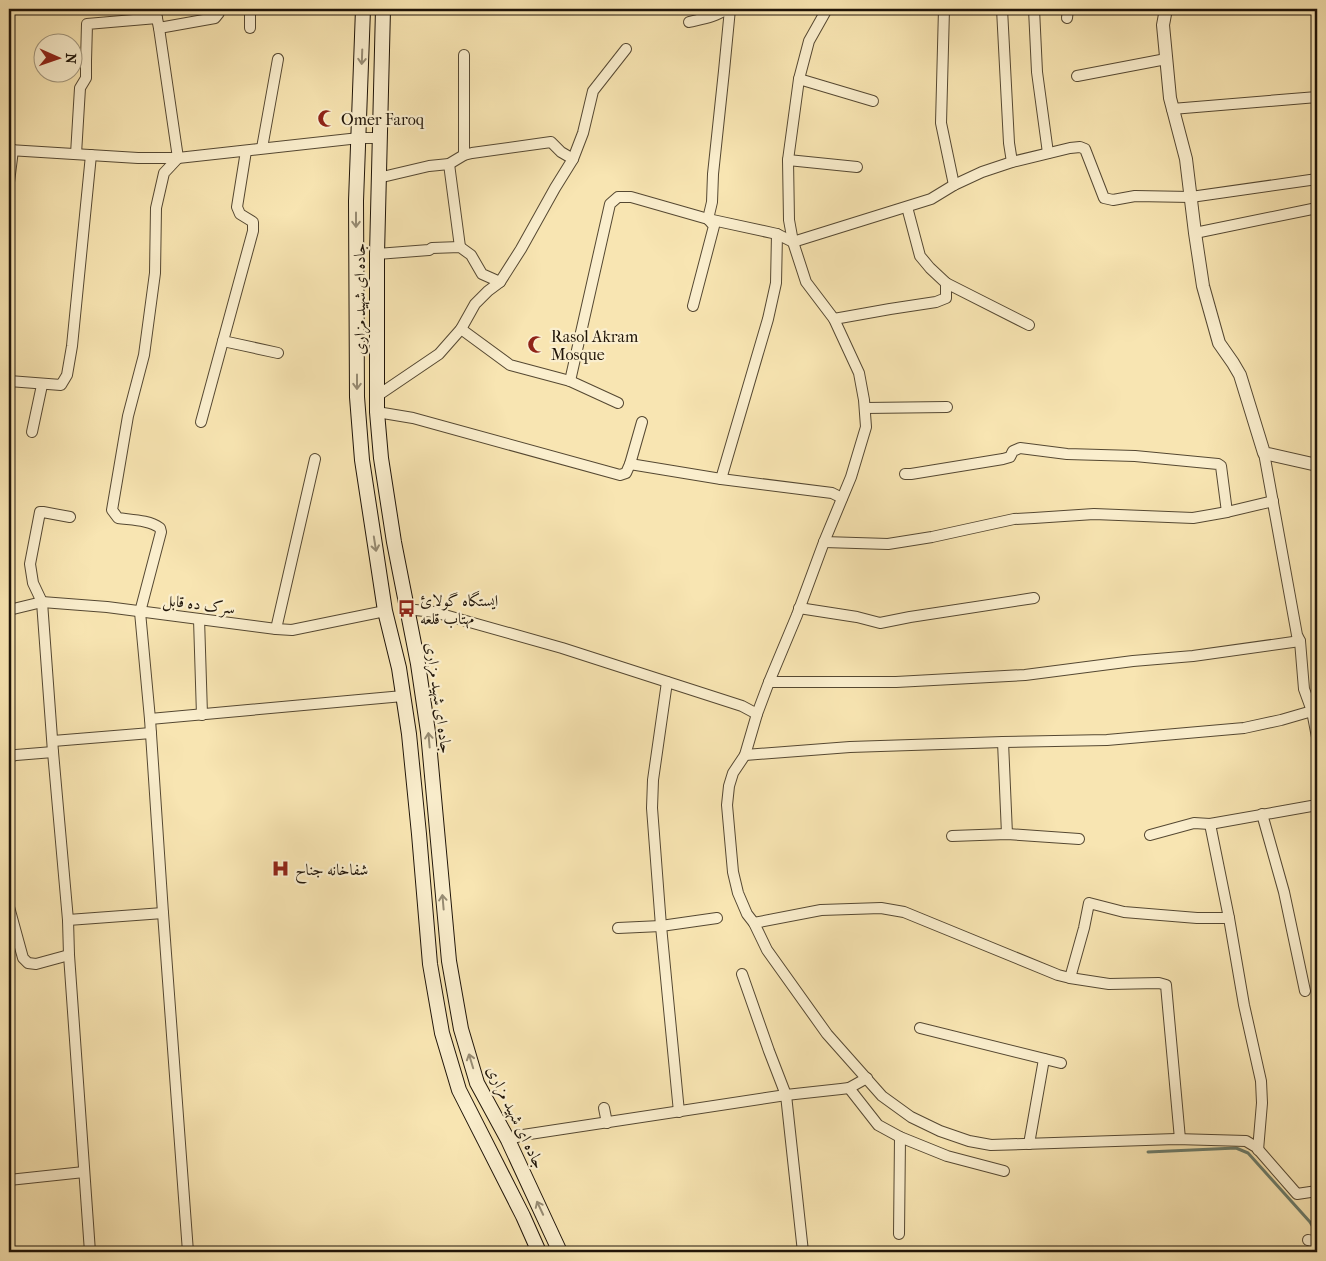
<svg xmlns="http://www.w3.org/2000/svg" width="1326" height="1261" font-family="'IM FELL French Canon',Amiri,serif">
<style>
.lines{fill:none;stroke-linecap:round;stroke-linejoin:round}
.stream{stroke:#6b7b6a;stroke-width:3}
.minor-casing{stroke:#554832;stroke-width:12}
.tertiary-casing{stroke:#554832;stroke-width:14}
.secondary-casing{stroke:#1f1408;stroke-width:16}
.minor{stroke:#faeecd;stroke-width:10}
.tertiary{stroke:#faeecd;stroke-width:12}
.secondary{stroke:#faeecd;stroke-width:14}
.oneway{stroke:#978c74}
.labels{text-anchor:middle;dominant-baseline:central;stroke-width:4.5;stroke-linejoin:round;paint-order:stroke}
.poi-label{font-size:16px;fill:#1f1408;stroke:#faeecd;text-anchor:start}
.street-label{font-size:16px;fill:#1f1408;stroke:#faeecd}
</style>
<rect width="100%" height="100%" fill="#f8e5b2"/>
<filter id="stains"><feTurbulence type="fractalNoise" baseFrequency=".004" numOctaves="4"/><feColorMatrix values="0 0 0 0 .2 0 0 0 0 .09 0 0 0 0 .02 0 0 0 .5 -.17"/></filter>
<radialGradient id="worn" r=".72"><stop offset=".6" stop-color="#630" stop-opacity="0"/><stop offset="1" stop-color="#630" stop-opacity=".3"/></radialGradient>
<g class="lines">
<polyline class="stream" points="1148,1152 1236,1148 1248,1153 1310,1222 1317,1234"/>
<defs>
<g id="minor">
<path d="M 155,9 L 159,28 L 178,158 L 164,173 L 156,208 L 155,273 L 144,355 L 128,416 L 112,510 L 118,518 C 132,520 149,520 160,528 L 161,532 L 140,612 L 150,719 L 163,913 L 188,1252"/>
<polyline points="250,9 250,28"/>
<polyline points="827,9 809,41 799,79 788,160 789,220 793,242 806,282 834,319 859,373 864,400 866,427 851,477 824,542 797,615 769,682 757,714 745,755 733,773 729,786 727,805 733,872 738,893 747,914 754,923 767,950 827,1034 882,1096 911,1117 940,1131 969,1141 991,1145 1176,1139 1246,1141 1256,1147 1297,1194 1317,1191"/>
<polyline points="944,9 941,123 954,185"/>
<polyline points="1002,9 1009,143 1012,162"/>
<polyline points="1034,9 1037,72 1048,153"/>
<polyline points="1067,18 1068,9"/>
<path d="M 689,22 C 701,19 716,17 726,9"/>
<polyline points="159,28 215,18 219,13 218,9"/>
<polyline points="464,55 464,155"/>
<polyline points="72,61 86,61 87,24 157,18"/>
<polyline points="1077,76 1166,59"/>
<polyline points="799,79 873,101"/>
<polyline points="1172,109 1317,97"/>
<polyline points="262,148 278,59"/>
<polyline points="9,150 138,158 178,158 359,138 379,138"/>
<polyline points="246,151 237,207 240,214 253,222 253,231 223,341 278,353"/>
<polyline points="76,154 80,88 86,78 86,61"/>
<polyline points="788,160 857,167"/>
<polyline points="449,164 460,247"/>
<polyline points="378,178 429,166 449,164 464,155 472,153 551,142 561,152 573,159"/>
<polyline points="9,182 13,150"/>
<polyline points="907,207 920,256 930,268 946,283 1029,325"/>
<polyline points="708,219 712,202 713,174 724,71 730,9"/>
<polyline points="1195,233 1317,208"/>
<polyline points="377,254 429,250 432,248 460,247 471,255 482,274 500,282"/>
<polyline points="693,306 714,226 708,219"/>
<polyline points="834,319 890,309 936,302 946,298 946,283"/>
<polyline points="461,329 510,365 570,381 618,403"/>
<polyline points="9,381 61,385 67,375 72,346 91,155"/>
<polyline points="570,381 610,204 618,197 631,197 708,219 777,234 793,242 931,199 954,185 982,172 1012,162 1070,148 1080,147 1085,149 1104,198 1113,200 1135,196 1191,197 1317,179"/>
<polyline points="377,396 439,354 461,329 475,304 488,291 500,282 521,249 555,188 573,159 583,133 593,91 626,49"/>
<polyline points="865,408 947,407"/>
<polyline points="377,412 413,418 620,475 626,473 630,464 642,422"/>
<polyline points="201,422 223,341"/>
<polyline points="32,432 42,385"/>
<polyline points="1264,453 1297,635 1300,641 1304,689 1312,711 1317,737"/>
<polyline points="630,464 721,479 832,493 842,498"/>
<polyline points="905,474 911,474 1003,459 1010,457 1013,451 1020,448 1067,454 1135,456 1218,464 1221,466 1227,512"/>
<polyline points="721,479 768,319 776,283 777,234"/>
<polyline points="70,517 43,512 40,512 30,564 33,583 42,602 53,752 68,920 69,955 90,1252"/>
<polyline points="824,542 888,544 932,537 1014,519 1034,518 1094,514 1193,518 1227,512 1273,501"/>
<polyline points="799,608 857,617 880,623 910,617 1034,598"/>
<polyline points="406,609 434,612 562,648 742,706 757,714"/>
<polyline points="9,610 42,602 107,607 276,629 292,630 385,611"/>
<polyline points="199,619 202,715"/>
<polyline points="276,629 315,459"/>
<polyline points="667,682 653,780 652,808 661,926 679,1112"/>
<polyline points="769,682 896,682 1025,675 1133,661 1193,656 1300,641"/>
<polyline points="150,719 403,696"/>
<polyline points="53,741 151,733"/>
<polyline points="1003,742 1007,834"/>
<polyline points="745,755 850,747 1003,742 1107,740 1244,728 1281,720 1312,711"/>
<polyline points="9,757 16,755 53,752"/>
<polyline points="1262,814 1284,892 1305,991"/>
<polyline points="1210,824 1229,918 1244,1005 1261,1081 1262,1103 1258,1150"/>
<polyline points="1150,835 1194,823 1210,824 1317,805"/>
<polyline points="952,836 1007,834 1079,839"/>
<polyline points="9,907 23,958 28,963 36,964 69,955"/>
<polyline points="68,920 163,913"/>
<polyline points="754,923 821,910 881,908 904,912 1058,975 1070,978 1109,984 1159,983 1166,985 1180,1139"/>
<polyline points="618,928 661,926 717,918"/>
<polyline points="742,974 769,1051 786,1095 803,1252"/>
<polyline points="1070,978 1084,928 1089,903 1124,912 1197,918 1229,918"/>
<polyline points="920,1028 1061,1063"/>
<polyline points="849,1088 878,1125 900,1137 947,1156 1004,1171"/>
<polyline points="604,1108 607,1123"/>
<polyline points="508,1140 523,1135 786,1095 841,1089 849,1088 867,1078"/>
<polyline points="1029,1144 1044,1059"/>
<polyline points="9,1180 84,1172"/>
<polyline points="899,1234 900,1137"/>
<polyline points="1308,1240 1317,1242"/>
</g>
<polyline id="tertiary" points="1166,9 1163,25 1170,98 1186,159 1195,233 1203,286 1219,343 1233,363 1240,375 1264,453 1317,465"/>
<g id="secondary">
<polyline points="363,9 356,201 357,397 362,460 375,545 385,611 399,668 409,734 419,834 430,964 442,1033 459,1090 523,1216 539,1252"/>
<polyline points="383,9 377,254 377,412 381,458 394,542 418,664 428,732 449,961 461,1029 477,1083 508,1140 560,1252"/>
</g>
</defs>
<use href="#minor" class="minor-casing"/>
<use href="#tertiary" class="tertiary-casing"/>
<use href="#secondary" class="secondary-casing"/>
<use href="#minor" class="minor"/>
<use href="#tertiary" class="tertiary"/>
<use href="#secondary" class="secondary"/>
</g>
<defs><path id="oneway-shaft" d="M-6 0H5M1.5-3L5.5 0L1.5 3" fill="none" stroke-width="1.6" stroke-linecap="round" stroke-linejoin="round" transform="scale(1.25)"/></defs>
<g class="oneway">
<use href="#oneway-shaft" transform="translate(362 57) rotate(92)"/>
<use href="#oneway-shaft" transform="translate(356 220) rotate(90)"/>
<use href="#oneway-shaft" transform="translate(357 382) rotate(90)"/>
<use href="#oneway-shaft" transform="translate(375 544) rotate(81)"/>
<use href="#oneway-shaft" transform="translate(429 740) rotate(-95)"/>
<use href="#oneway-shaft" transform="translate(443 902) rotate(-95)"/>
<use href="#oneway-shaft" transform="translate(471 1061) rotate(-107)"/>
<use href="#oneway-shaft" transform="translate(540 1208) rotate(-115)"/>
</g>
<defs>
<symbol id="mosque-bare" viewBox="-9 -9 18 18"><path d="M3.5-4.9A6 6 0 1 0 3.5 4.9A5 5 0 1 1 3.5-4.9Z" fill="#8f2418" stroke="#faeecd" stroke-width="2.5" paint-order="stroke"/></symbol>
<symbol id="bus-bare" viewBox="-9 -9 18 18"><path d="M-5-6H5V4H4V6H2V4H-2V6H-4V4H-5ZM-3.5-4V0h7V-4ZM-3.5 1.2v1.5H-2V1.2ZM2 1.2v1.5H3.5V1.2Z" fill="#8f2418" stroke="#faeecd" stroke-width="2.5" paint-order="stroke"/></symbol>
<symbol id="hospital-bare" viewBox="-9 -9 18 18"><path d="M-5-5h3v3.5h4V-5h3V5h-3V1.5h-4V5h-3Z" fill="#8f2418" stroke="#faeecd" stroke-width="2.5" paint-order="stroke"/></symbol>
</defs>
<g fill-rule="evenodd">
<use href="#mosque-bare" x="314" y="106" width="25" height="25"/>
<use href="#mosque-bare" x="524" y="332" width="25" height="25"/>
<use href="#bus-bare" x="394" y="596" width="25" height="25"/>
<use href="#hospital-bare" x="268" y="856" width="25" height="25"/>
</g>
<g class="labels">
<g class="poi-label">
<text x="341" y="119">Omer Faroq</text>
<text x="551" y="336">Rasol Akram<tspan x="551" dy="18">Mosque</tspan></text>
<text x="420" y="600">ایستگاه گولائ<tspan x="420" dy="18">مهتاب قلعه</tspan></text>
<text x="295" y="869">شفاخانه جناح</text>
</g>
<g class="street-label">
<text transform="translate(359 299) rotate(-90)">جاده ای شهید مزاری</text>
<text transform="translate(199 604) rotate(7)">سرک ده قابل</text>
<text transform="translate(439 698) rotate(82)">جاده ای شهید مزاری</text>
<text transform="translate(516 1117) rotate(64)">جاده ای شهید مزاری</text>
</g>
</g>
<rect width="1326" height="1261" fill="none" stroke="#f8e5b2" stroke-width="30"/>
<rect x="10" y="10" width="1306" height="1241" fill="none" stroke="#1f1408" stroke-width="2.5"/>
<rect x="15" y="15" width="1296" height="1231" fill="none" stroke="#1f1408"/>
<g transform="translate(58 58) rotate(92)"><circle r="24" fill="#faeecd" stroke="#a2977e"/>
<path d="M0-4L9 19L0 12L-9 19Z" fill="#8f2418"/>
<text y="-8" font-size="14" font-weight="bold" text-anchor="middle" fill="#1f1408">N</text>
</g>
<rect width="100%" height="100%" filter="url(#stains)"/>
<rect width="100%" height="100%" fill="url(#worn)"/>
</svg>
